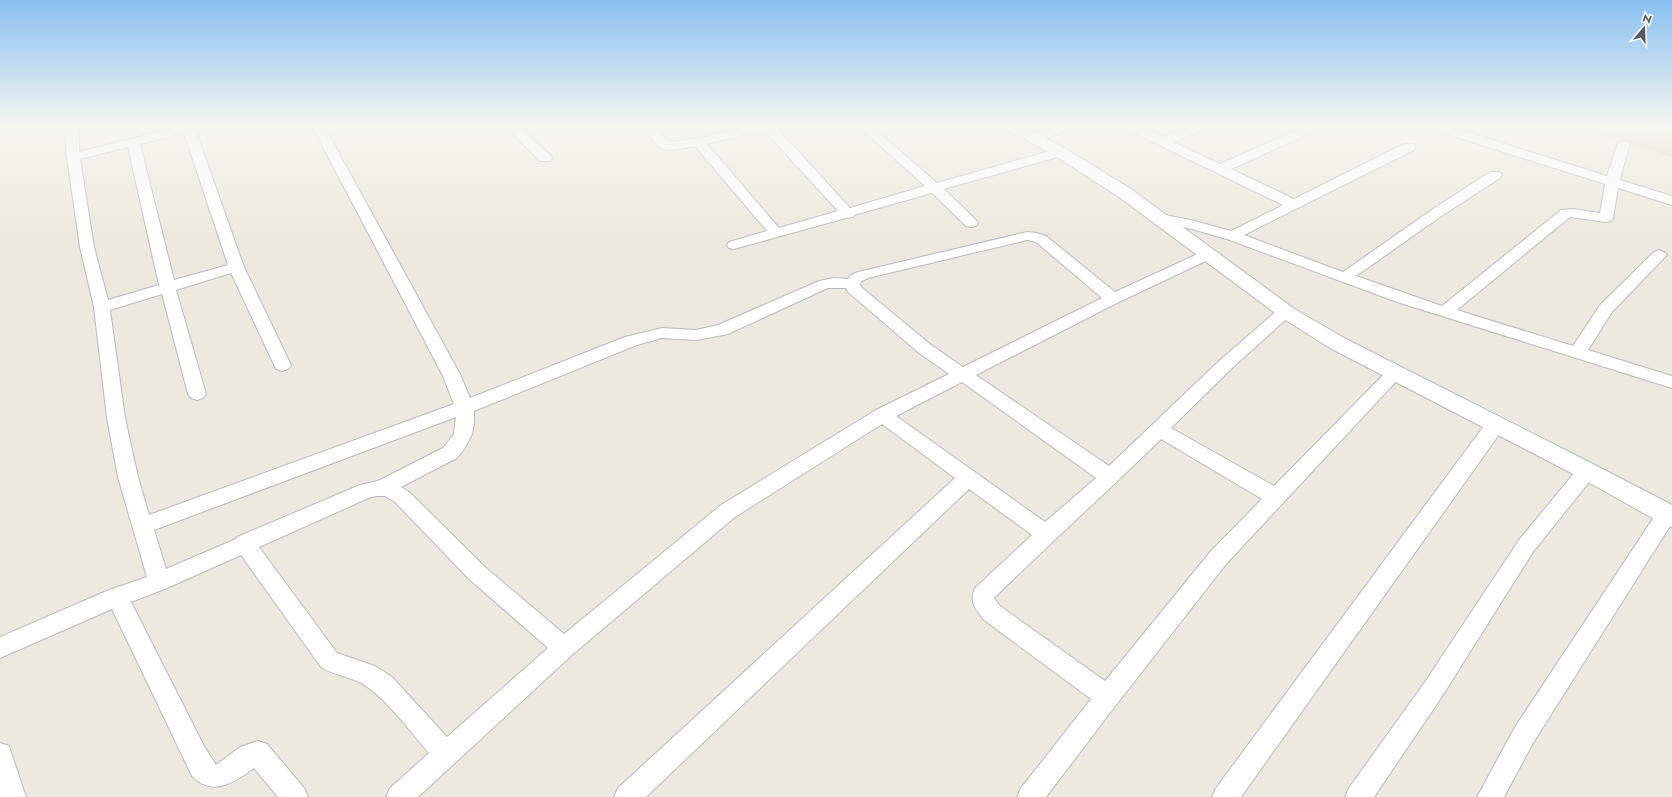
<svg xmlns="http://www.w3.org/2000/svg" width="1672" height="797" font-family="Jost,sans-serif">
<style>
.education{fill:#dcd9cd}
.lines{fill:none;stroke-linecap:round;stroke-linejoin:round}
.minor-casing{stroke:#b7b9bf;stroke-width:2}
.tertiary-casing{stroke:#b7b9bf;stroke-width:2}
.minor{fill:#fff;fill-rule:evenodd}
.tertiary{fill:#fff;fill-rule:evenodd}
</style>
<rect width="100%" height="100%" fill="#eceade"/>
<polygon class="education" points="1574,126 1672,126 1672,157 1597,134"/>
<g class="lines">
<defs>
<g id="minor">
<path d="M 67,126 L 79,126 L 79,152 L 182,126 L 194,126 L 244,267 L 291,365 L 288,369 L 282,371 L 276,369 L 231,273 L 176,290 L 206,394 L 203,398 L 197,400 L 191,398 L 188,394 L 162,294 L 110,310 L 125,418 L 138,477 L 149,515 L 454,404 L 442,374 L 312,126 L 324,126 L 460,374 L 470,398 L 625,337 L 662,328 L 696,330 L 718,325 L 819,281 L 834,278 L 848,279 L 851,275 L 858,272 L 1027,232 L 1037,233 L 1046,236 L 1115,292 L 1202,252 L 1207,250 L 1212,252 L 1215,255 L 1212,258 L 1119,302 L 976,375 L 1109,466 L 1219,361 L 1280,308 L 1286,307 L 1292,308 L 1294,312 L 1231,369 L 1171,428 L 1274,486 L 1389,369 L 1395,367 L 1401,369 L 1404,373 L 1227,563 L 1116,705 L 1046,797 L 1017,797 L 1021,788 L 1091,699 L 984,620 C 975,609 969,602 975,588 L 1032,535 L 969,489 L 646,797 L 614,797 L 618,788 L 955,478 L 882,424 L 735,517 L 572,655 L 418,797 L 386,797 L 390,788 L 429,753 C 411,733 384,695 361,683 C 348,676 333,675 321,667 L 241,555 L 167,588 L 131,602 L 204,746 L 216,765 L 240,747 L 258,741 L 267,744 L 304,788 L 308,797 L 278,797 L 254,768 C 234,783 212,797 192,776 L 112,609 L 0,658 L 0,637 L 109,590 L 147,577 L 118,477 L 107,418 L 94,307 L 80,247 L 66,151 ZM 184,133 L 228,265 L 174,280 L 140,144 ZM 128,147 L 159,285 L 108,300 L 94,247 L 80,159 ZM 1027,240 L 1036,242 L 1102,298 L 963,367 L 931,345 L 861,287 L 860,284 L 862,281 L 868,278 ZM 828,288 L 846,288 L 848,292 L 919,353 L 949,374 L 876,410 L 721,505 L 564,634 L 485,567 L 409,492 L 401,487 L 457,458 L 465,448 L 472,434 L 474,424 L 474,411 L 637,345 L 662,338 L 696,340 L 728,334 ZM 962,382 L 1096,478 L 1045,522 L 896,416 ZM 456,417 L 454,434 L 443,448 L 378,481 L 360,485 L 237,537 L 236,539 L 166,569 L 154,530 ZM 1161,439 L 1262,499 L 1211,551 L 1105,681 L 1000,606 L 994,598 C 1049,544 1106,493 1161,439 ZM 377,496 L 385,496 L 395,502 L 469,579 L 548,648 L 447,737 L 392,677 L 375,666 L 337,653 L 259,547 L 371,497 Z"/>
<polygon points="505,126 518,126 550,155 552,158 550,161 540,161"/>
<path d="M 643,126 L 655,126 L 665,139 L 673,142 L 700,138 L 749,126 L 775,126 L 850,208 L 925,186 L 858,126 L 871,126 L 937,183 L 1060,148 L 1065,149 L 1066,152 L 1065,155 L 944,189 L 976,220 L 978,223 L 976,226 L 971,227 L 966,226 L 932,193 L 854,215 L 853,217 L 846,218 L 734,249 L 729,248 L 727,245 L 729,242 L 767,231 L 695,146 C 663,152 661,154 643,126 ZM 764,130 L 838,211 L 779,228 L 707,144 Z"/>
<polygon points="1056,126 1073,126 1071,129 1038,141 1030,141 1028,138 1030,135"/>
<polygon points="1124,126 1140,126 1163,137 1191,126 1208,126 1206,129 1173,142 1220,164 1306,126 1322,126 1320,129 1231,169 1294,199 1404,144 1414,144 1415,147 1414,150 1244,235 1343,272 1430,211 1490,172 1500,172 1502,175 1500,178 1440,217 1356,276 1442,306 1561,210 1573,209 1600,213 1605,184 1431,129 1429,126 1448,126 1607,176 1617,145 1618,142 1628,142 1629,145 1620,180 1672,196 1672,205 1618,188 1613,218 1611,221 1606,222 1570,217 1457,310 1573,346 1600,305 1654,252 1659,250 1664,252 1667,255 1664,258 1612,312 1588,350 1672,376 1672,388 1397,302 1227,239 1192,229 1155,221 1153,218 1155,215 1160,214 1195,221 1231,231 1283,205 1126,129"/>
<polygon points="1496,417 1503,419 1505,424 1503,429 1241,797 1212,797 1216,788 1489,419"/>
<polygon points="1587,464 1594,466 1597,471 1594,476 1533,552 1441,698 1374,797 1345,797 1349,788 1425,682 1519,540 1580,466"/>
<polygon points="1667,506 1672,508 1672,523 1533,743 1504,797 1477,797 1515,727 1660,508"/>
<polygon points="0,743 9,746 26,797 0,797"/>
</g>
<polygon id="tertiary" points="1003,126 1022,126 1066,149 1131,189 1293,308 1344,338 1595,465 1672,505 1672,527 1663,524 1579,477 1330,348 1279,316 1119,197 1054,155 1006,129"/>
</defs>
<use href="#minor" class="minor-casing"/>
<use href="#tertiary" class="tertiary-casing"/>
<use href="#minor" class="minor"/>
<use href="#tertiary" class="tertiary"/>
</g>
<linearGradient id="sky" x2="0" y2="1"><stop stop-color="#89bff1"/><stop offset="0.53" stop-color="#f6f6f0"/><stop offset="1" stop-color="#f6f6f0" stop-opacity="0"/></linearGradient>
<rect width="1672" height="238" fill="url(#sky)"/>
<g transform="translate(1644 28) rotate(19)" stroke="#ffffff" stroke-width="3" paint-order="stroke">
<path d="M0-3L7 15L0 10L-7 15Z" fill="#575b61"/>
<text y="-6" font-size="11" font-weight="bold" text-anchor="middle" fill="#575b61">N</text>
</g>
</svg>
